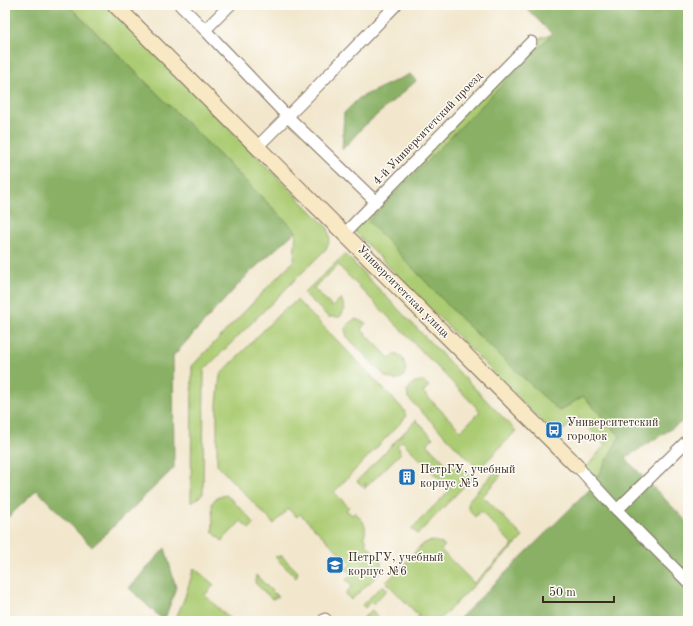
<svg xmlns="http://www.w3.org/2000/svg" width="693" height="626" font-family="'Old Standard TT',serif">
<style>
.green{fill:#accc73;stroke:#747b48}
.forest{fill:#89b065;stroke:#626d42}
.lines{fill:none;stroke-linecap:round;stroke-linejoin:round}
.street-casing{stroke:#7b6c5b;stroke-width:13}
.secondary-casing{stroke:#7b6c5b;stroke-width:17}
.street{stroke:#fff;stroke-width:11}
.secondary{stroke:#f8e8c3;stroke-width:15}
.labels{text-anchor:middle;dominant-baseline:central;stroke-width:3;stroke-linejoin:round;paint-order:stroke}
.street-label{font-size:12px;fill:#3b2a1e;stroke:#fdfcf7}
.poi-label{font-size:12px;fill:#3b2a1e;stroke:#fdfcf7;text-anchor:start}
</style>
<rect width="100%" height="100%" fill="#fdfcf7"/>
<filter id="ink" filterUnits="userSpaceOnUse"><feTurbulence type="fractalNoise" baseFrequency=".025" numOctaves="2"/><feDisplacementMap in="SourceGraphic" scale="8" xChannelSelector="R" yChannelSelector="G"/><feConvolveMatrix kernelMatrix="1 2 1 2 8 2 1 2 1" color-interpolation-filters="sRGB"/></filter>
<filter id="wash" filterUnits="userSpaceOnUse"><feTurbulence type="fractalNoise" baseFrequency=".012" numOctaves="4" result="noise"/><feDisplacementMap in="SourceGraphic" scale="16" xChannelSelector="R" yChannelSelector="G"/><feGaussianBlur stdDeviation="0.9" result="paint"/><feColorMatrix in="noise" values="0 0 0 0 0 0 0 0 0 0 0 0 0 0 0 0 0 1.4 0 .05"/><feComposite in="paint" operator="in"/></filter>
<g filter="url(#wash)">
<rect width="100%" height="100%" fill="#f2e7cd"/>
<g class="green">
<polygon points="68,5 106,5 328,228 330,239 326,249 204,370 203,494 191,503 192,366 294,260 296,231"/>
<polygon points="553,34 369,221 560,411 583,396 620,436 594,482 584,470 605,445 578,418 560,433 552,432 350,227 531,42"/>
<path d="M 345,254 L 516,431 L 481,467 L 474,465 L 408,398 L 407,391 L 413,383 C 420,380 423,381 429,386 L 423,392 L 461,431 L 480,411 L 338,265 L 314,288 L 332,307 L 341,298 L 345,309 L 340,317 L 328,317 L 304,293 Z"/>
<path d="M 297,300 L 330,333 L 404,410 L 406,417 L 334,492 L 349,507 L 346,510 L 352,515 L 355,512 C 363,522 368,524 364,537 L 366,539 L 366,544 L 381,560 L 381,572 L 351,600 L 345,594 L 352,586 L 346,579 L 351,574 L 346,569 L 351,564 L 300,514 L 297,517 L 288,509 L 274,524 L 217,465 L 217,404 L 220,375 L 286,307 L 288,308 Z"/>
<polygon points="355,319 366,323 361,329 390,359 396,353 403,359 406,370 403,377 395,380 386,377 347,337 345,329 349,323"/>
<polygon points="416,420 433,438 427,444 450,468 456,463 472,479 466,484 418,534 411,529 450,490 402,441 397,446 400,449 399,451 401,453 364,489 366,483 362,486 357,481"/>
<path d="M 497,471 L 501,475 L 483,496 L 523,537 L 438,621 L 414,621 L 419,616 L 386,582 C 391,577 397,572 402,567 C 409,560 418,546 427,542 C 434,540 440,542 445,546 L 441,550 L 474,583 L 513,545 L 481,511 L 475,517 L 468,508 L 468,501 L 489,478 Z"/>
<polygon points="226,495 232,500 252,520 252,522 254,524 249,529 241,521 222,541 213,532 212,503 216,498"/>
<polygon points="282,556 298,572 296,578 275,557"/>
<polygon points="194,568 214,585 205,595 232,621 179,621 176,618 185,597"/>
<polygon points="256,575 278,597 272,599 255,583"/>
<polygon points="383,585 387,590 373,604 370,602 365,608 362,605 363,604"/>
<polygon points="372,610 382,621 360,621"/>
</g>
<g class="forest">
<polygon points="5,5 68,5 296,231 249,273 173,356 174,468 92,547 37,490 5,520"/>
<polygon points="523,5 688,5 688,418 625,458 688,523 688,621 457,621 591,488 620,436 583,396 559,411 462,320 368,221 552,34"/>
<polygon points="410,74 416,81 363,127 342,150 344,113 359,98"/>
<polygon points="165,548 176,588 164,621 129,588"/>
</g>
</g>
<g filter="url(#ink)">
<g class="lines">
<defs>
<g id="street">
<polyline points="180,5 205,30 287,116 375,201"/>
<polyline points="205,30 230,5"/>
<polyline points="257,147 305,99 396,5"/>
<polyline points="344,234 531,42"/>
<polyline points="577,466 617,510 688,582"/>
<polyline points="617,510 688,440"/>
<polyline points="323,621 325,619 327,621"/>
</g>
<polyline id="secondary" points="115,5 577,466"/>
</defs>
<use href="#street" class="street-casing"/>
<use href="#secondary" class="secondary-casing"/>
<use href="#street" class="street"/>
<use href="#secondary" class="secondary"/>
</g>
</g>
<defs>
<symbol id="bus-square" viewBox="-11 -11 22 22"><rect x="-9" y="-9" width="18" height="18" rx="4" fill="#1f6fb2" stroke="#fdfcf7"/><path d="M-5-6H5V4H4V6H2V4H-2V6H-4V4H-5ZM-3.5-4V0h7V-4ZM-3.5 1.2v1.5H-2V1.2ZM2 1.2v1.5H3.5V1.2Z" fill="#fff"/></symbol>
<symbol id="building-square" viewBox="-11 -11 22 22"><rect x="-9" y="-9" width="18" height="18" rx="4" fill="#1f6fb2" stroke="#fdfcf7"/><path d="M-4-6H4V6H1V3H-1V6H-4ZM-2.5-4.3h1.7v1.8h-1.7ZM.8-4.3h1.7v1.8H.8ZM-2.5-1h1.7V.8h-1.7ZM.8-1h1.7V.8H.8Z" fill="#fff"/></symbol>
<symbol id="university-square" viewBox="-11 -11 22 22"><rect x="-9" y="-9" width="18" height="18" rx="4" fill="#1f6fb2" stroke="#fdfcf7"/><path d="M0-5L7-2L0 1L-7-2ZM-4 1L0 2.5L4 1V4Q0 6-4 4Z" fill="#fff"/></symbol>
</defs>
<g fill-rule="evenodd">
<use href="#bus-square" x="544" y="420" width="20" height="20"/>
<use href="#building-square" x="397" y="467" width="20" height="20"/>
<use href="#university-square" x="325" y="555" width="20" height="20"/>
</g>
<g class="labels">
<g class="street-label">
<text transform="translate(428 129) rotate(-46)">4-й Университетский проезд</text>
<text transform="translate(403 292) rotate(45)">Университетская улица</text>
</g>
<g class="poi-label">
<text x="567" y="423">Университетский<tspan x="567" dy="14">городок</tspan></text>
<text x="420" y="470">ПетрГУ, учебный<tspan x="420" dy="14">корпус №5</tspan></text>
<text x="348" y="558">ПетрГУ, учебный<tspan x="348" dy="14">корпус №6</tspan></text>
</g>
</g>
<rect width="693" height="626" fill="none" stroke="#fdfcf7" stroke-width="20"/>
<path d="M543 596v6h71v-6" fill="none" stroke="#3b2a1e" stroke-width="2"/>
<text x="549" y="596" font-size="12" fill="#3b2a1e" stroke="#fdfcf7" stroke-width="3" paint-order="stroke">50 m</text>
</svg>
